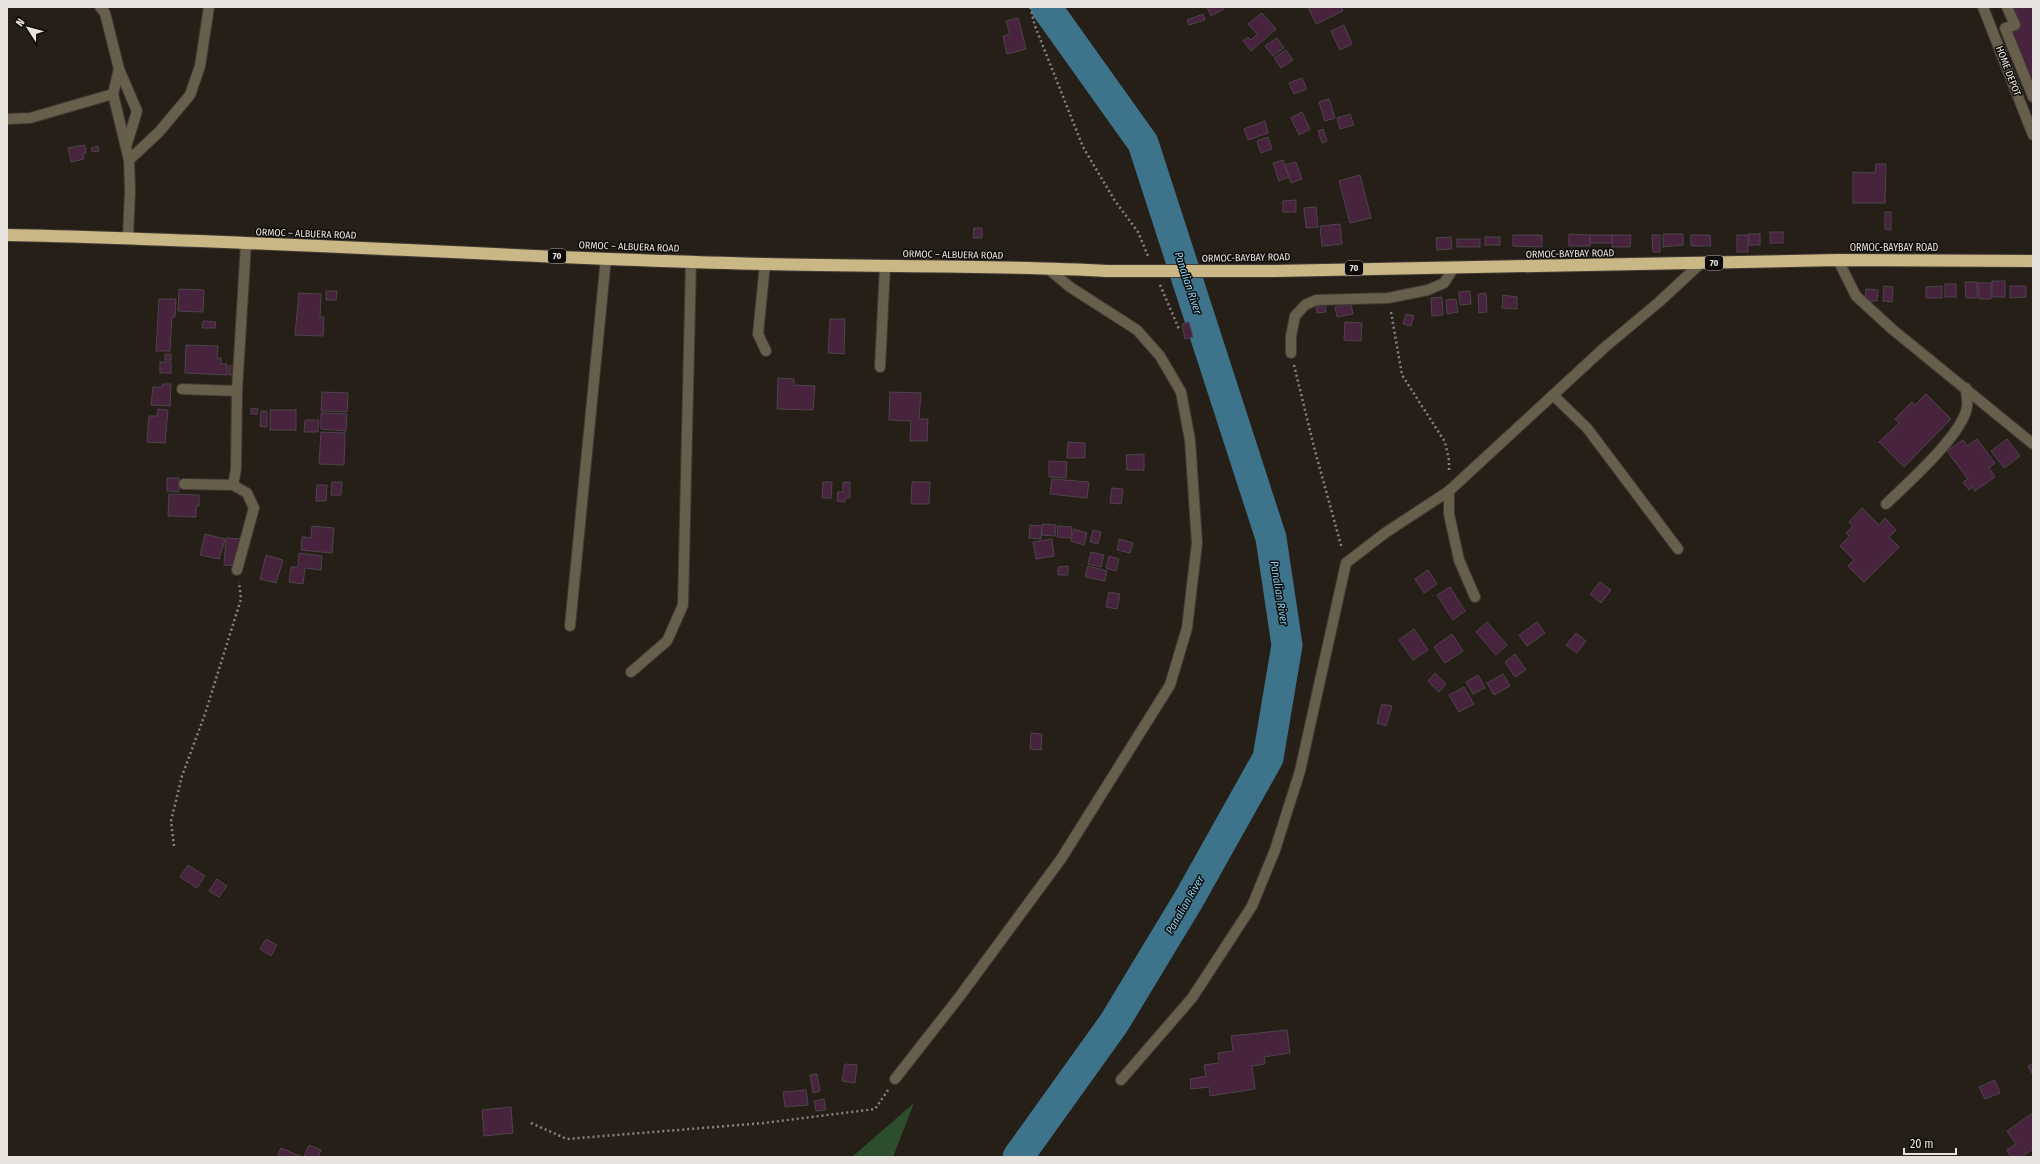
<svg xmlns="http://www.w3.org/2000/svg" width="2040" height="1164" font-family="'Fira Sans Condensed',sans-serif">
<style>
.forest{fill:#2d4e2c}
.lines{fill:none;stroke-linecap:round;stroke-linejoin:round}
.river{stroke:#3e748b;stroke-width:31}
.building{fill:#48233e;stroke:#4d444a}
.lane-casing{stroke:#413a34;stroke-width:12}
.street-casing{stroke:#413a34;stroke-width:12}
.highway-casing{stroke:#413a34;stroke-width:14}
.path{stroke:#8a847f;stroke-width:2.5;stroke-dasharray:2 3;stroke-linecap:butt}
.lane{stroke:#675f4c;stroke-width:10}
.street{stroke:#675f4c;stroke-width:10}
.highway{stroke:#cab786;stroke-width:12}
.highway-bridge-casing{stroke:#413a34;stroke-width:14;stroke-linecap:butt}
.highway-bridge{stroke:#cab786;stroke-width:12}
.labels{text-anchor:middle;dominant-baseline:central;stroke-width:3;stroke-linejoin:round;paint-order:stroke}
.shield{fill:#0d0a07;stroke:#a6a29e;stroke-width:1}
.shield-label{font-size:9px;font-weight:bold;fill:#e8e3df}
.street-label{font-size:10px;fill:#e8e3df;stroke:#0d0a07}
.water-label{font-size:11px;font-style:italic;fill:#80d6fb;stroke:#0d0a07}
</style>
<rect width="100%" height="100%" fill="#261f18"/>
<polygon class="forest" points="914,1103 893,1157 852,1157"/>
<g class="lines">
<polyline class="river" points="1018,1157 1114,1023 1189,899 1268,758 1287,645 1271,538 1143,143 1046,7"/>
</g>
<g class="building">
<polygon points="1207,7 1223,7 1224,9 1211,16"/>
<polygon points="1308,7 1341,7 1343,11 1316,24"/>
<polygon points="2012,7 2033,7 2033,87 2010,31 2020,27"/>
<polygon points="1262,13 1276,29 1251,51 1243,41 1248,37 1251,40 1257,34 1248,24"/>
<polygon points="1203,14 1205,20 1189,25 1187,20"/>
<polygon points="1018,18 1026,49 1007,54 1003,36 1010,34 1006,21"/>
<polygon points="1344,25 1352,44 1340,50 1331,31"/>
<polygon points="1277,38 1284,48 1273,56 1265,46"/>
<polygon points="1286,50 1293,60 1281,68 1274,58"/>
<polygon points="1302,78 1307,89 1294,94 1289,83"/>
<polygon points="1329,99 1335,118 1325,121 1319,102"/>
<polygon points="1302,112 1310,129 1299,135 1291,118"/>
<polygon points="1350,114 1354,125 1340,129 1337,118"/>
<polygon points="1265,121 1268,133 1248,140 1244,129"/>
<polygon points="1323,129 1327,141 1322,143 1318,131"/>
<polygon points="1268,137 1272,149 1261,153 1257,141"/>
<polygon points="85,145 86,153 83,153 84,159 71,162 68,148"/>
<polygon points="98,146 99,151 92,152 91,148"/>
<polygon points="1283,160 1289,177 1279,181 1273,163"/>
<polygon points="1296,162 1302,179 1291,183 1285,165"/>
<polygon points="1876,164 1886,164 1885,203 1853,203 1853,172 1875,173"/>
<polygon points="1360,175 1371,218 1350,223 1339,181"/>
<polygon points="1296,200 1296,212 1283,212 1283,201"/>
<polygon points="1316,207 1318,227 1306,228 1304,208"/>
<polygon points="1885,212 1891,212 1891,230 1885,229"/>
<polygon points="1340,224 1342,244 1322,246 1320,226"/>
<polygon points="974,228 982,228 982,238 973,238"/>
<rect x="1770" y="232" width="13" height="11"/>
<polygon points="1569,234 1590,235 1590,246 1569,246"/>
<polygon points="1663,234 1683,234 1683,245 1663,247"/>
<rect x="1749" y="234" width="11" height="11"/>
<polygon points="1513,235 1542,235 1542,247 1513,246"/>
<rect x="1590" y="235" width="22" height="8"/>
<polygon points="1612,235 1631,235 1630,247 1612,247"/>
<polygon points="1652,235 1660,235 1660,252 1653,252"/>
<polygon points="1691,235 1710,235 1711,246 1691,246"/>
<rect x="1737" y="235" width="11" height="17"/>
<polygon points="1451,237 1452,249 1437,250 1436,238"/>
<rect x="1485" y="237" width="15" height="8"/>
<rect x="1457" y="239" width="23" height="8"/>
<rect x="1992" y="281" width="13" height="16"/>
<polygon points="1965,282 1977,282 1977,298 1966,298"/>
<polygon points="1978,283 1991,283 1991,299 1979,299"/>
<rect x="1945" y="284" width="11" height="13"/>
<polygon points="1884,286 1893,287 1892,302 1883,301"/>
<polygon points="1942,286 1942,298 1926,298 1926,287"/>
<polygon points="2010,286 2026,286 2026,297 2010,298"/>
<polygon points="179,289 204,290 203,312 178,311"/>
<polygon points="1866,289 1878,290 1877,301 1865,301"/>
<polygon points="326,291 337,291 336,300 326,300"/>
<polygon points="1470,291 1471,304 1460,305 1459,292"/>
<polygon points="299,293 321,294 320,317 324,317 323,336 295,335"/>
<polygon points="1486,293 1487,312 1479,313 1478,294"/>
<polygon points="1503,295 1517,297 1517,309 1502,308"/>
<polygon points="1442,297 1443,315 1432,316 1431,298"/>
<polygon points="159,299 176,299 175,317 172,317 170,351 156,351"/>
<polygon points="1456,299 1458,312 1447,314 1446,300"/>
<polygon points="1351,304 1353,314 1337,317 1335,307"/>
<polygon points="1325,305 1326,312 1317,313 1316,307"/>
<polygon points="1406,314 1414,316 1411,326 1403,324"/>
<polygon points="830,319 845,319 844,354 828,353"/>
<polygon points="203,321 216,322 215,328 202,328"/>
<polygon points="1189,322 1193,337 1185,339 1182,324"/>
<polygon points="1345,322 1362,323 1361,341 1344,340"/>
<polygon points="186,345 218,346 217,358 221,358 221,364 227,364 227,375 185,373"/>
<rect x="165" y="354" width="6" height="6"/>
<rect x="160" y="362" width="11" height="11"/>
<polygon points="229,366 237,366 236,375 229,375"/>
<polygon points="778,378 794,379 794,385 815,386 813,410 777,409"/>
<polygon points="162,384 171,384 170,406 151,405 153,387 162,387"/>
<polygon points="322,392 348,393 347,412 321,411"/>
<polygon points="890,392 921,393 919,419 928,419 927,441 910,441 911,421 889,420"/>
<polygon points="1926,394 1951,419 1904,467 1879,442 1899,423 1895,419 1912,402 1915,405"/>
<polygon points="251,408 258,409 257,414 251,414"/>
<polygon points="158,409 168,410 165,443 147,442 149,416 157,416"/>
<rect x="270" y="410" width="26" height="20"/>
<polygon points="261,411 267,411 267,427 260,426"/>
<polygon points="321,413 347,414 346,431 321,429"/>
<polygon points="305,420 319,420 318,432 304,432"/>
<polygon points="321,432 345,433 344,465 319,464"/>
<polygon points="1977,439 1995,463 1989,468 1995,477 1975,491 1973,487 1969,490 1963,482 1968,479 1947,451 1963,440 1967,446"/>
<polygon points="2007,439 2020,456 2004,468 1991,451"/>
<polygon points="1068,442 1085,443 1085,458 1067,458"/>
<polygon points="1144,454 1144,470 1127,470 1126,455"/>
<polygon points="1049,461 1067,462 1066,478 1049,477"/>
<polygon points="167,478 179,478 179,492 167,491"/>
<polygon points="1052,479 1089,482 1087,498 1050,494"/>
<polygon points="332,482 342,482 341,495 331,495"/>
<polygon points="823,482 832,482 831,498 822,498"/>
<polygon points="843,482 850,482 850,498 845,498 845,502 837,501 838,492 843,492"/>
<polygon points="912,482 930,482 929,504 911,504"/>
<polygon points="317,485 327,485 326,501 316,501"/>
<polygon points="1112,488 1123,489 1121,504 1110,503"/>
<polygon points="169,494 199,495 199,506 196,506 196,517 168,516"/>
<polygon points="1862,508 1879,525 1885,518 1896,530 1889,537 1899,547 1864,582 1848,566 1854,560 1840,546 1850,536 1846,533 1853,526 1849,522"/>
<polygon points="1042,524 1056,525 1055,536 1041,535"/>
<polygon points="1030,525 1042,526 1041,539 1029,538"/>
<polygon points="312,526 334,528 332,553 301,550 302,537 311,538"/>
<polygon points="1058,526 1072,527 1071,538 1057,537"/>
<polygon points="1074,529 1087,533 1084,545 1071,541"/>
<polygon points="1093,530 1101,532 1098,544 1090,542"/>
<polygon points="205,534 225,539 219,559 200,555"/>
<polygon points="226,538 240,539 238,566 224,565"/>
<polygon points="1052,539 1054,556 1036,559 1033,542"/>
<polygon points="1119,539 1133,543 1130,553 1117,550"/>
<polygon points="1091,552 1104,555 1101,567 1088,564"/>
<polygon points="299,553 322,556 321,570 305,568 303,584 289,582 291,567 298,567"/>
<polygon points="266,555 283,560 276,583 260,579"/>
<polygon points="1109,556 1119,559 1116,571 1106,568"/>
<polygon points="1068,566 1068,575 1058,575 1058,567"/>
<polygon points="1088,566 1107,571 1105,581 1085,577"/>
<polygon points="1428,570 1437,584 1424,593 1415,579"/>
<polygon points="1600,582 1611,590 1601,603 1590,594"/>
<polygon points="1450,587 1465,611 1453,620 1437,595"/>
<polygon points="1109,592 1120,594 1117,609 1106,607"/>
<polygon points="1487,622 1507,645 1496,655 1476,632"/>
<polygon points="1537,622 1545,633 1527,646 1519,635"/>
<polygon points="1414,629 1428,650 1413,660 1399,640"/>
<polygon points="1576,633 1586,641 1577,653 1566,645"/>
<polygon points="1452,634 1463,651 1445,663 1434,647"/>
<polygon points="1515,654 1526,670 1515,677 1505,662"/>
<polygon points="1435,673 1446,684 1439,692 1428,681"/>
<polygon points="1503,674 1510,686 1494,695 1487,683"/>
<polygon points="1478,675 1485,688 1473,694 1466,682"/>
<polygon points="1464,687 1474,704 1459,712 1449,695"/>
<polygon points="1382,704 1392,706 1386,726 1377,723"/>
<polygon points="1031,733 1042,734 1041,750 1030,749"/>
<polygon points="188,865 205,876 197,888 180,877"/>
<polygon points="217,879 227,886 219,897 209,891"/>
<polygon points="266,939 277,945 271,956 260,949"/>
<polygon points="1287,1030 1290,1053 1264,1057 1265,1064 1252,1066 1255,1089 1210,1096 1209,1087 1191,1089 1190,1079 1206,1076 1204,1065 1219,1063 1218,1053 1233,1051 1231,1036"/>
<polygon points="845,1064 857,1065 855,1083 842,1081"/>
<polygon points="2033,1064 2033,1075 2028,1066"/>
<polygon points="817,1074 820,1091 813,1093 810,1075"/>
<polygon points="1995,1080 2000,1093 1985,1099 1979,1087"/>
<polygon points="806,1090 808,1105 785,1107 783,1092"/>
<polygon points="824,1099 826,1110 816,1111 814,1101"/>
<polygon points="511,1107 513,1133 484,1136 482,1110"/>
<polygon points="2033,1113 2033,1149 2021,1157 2011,1157 2007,1150 2016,1144 2007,1131"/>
<polygon points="309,1145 321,1150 318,1157 304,1157"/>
<polygon points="281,1148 302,1157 277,1157"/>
</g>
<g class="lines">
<defs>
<g id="lane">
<polyline points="1983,7 2033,135"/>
<polyline points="2007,7 2015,25 2005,28 2033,97"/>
<polyline points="765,264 758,334 766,351"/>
<polyline points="880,367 885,266"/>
<polyline points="1553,395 1587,428 1678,549"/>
<path d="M 1886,504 C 1907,484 1963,434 1967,407 C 1968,401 1966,394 1966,388"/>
<polyline points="570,626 606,258"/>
<polyline points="631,672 667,641 683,605 691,261"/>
</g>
<g id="street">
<polyline points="100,7 105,13 119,69 137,111 126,147"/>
<polyline points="113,94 129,160 130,190 128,237"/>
<polyline points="7,119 30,118 113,94 119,69"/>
<polyline points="129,160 159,132 190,95 200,66 209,7"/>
<polyline points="1838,260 1856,296 1892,329 2033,444"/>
<polyline points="1291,353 1291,336 1295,316 1305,305 1316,300 1388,298 1428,290 1444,283 1453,269"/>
<polyline points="182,389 237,391"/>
<polyline points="184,484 233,485"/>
<polyline points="1449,491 1449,514 1459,560 1475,597"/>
<polyline points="237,570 254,508 247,493 233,485 236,469 237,391 246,243"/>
<polyline points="895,1079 960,996 1061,859 1170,685 1187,628 1197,543 1190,440 1181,392 1160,356 1137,330 1070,287 1047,268"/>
<polyline points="1121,1080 1192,998 1252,906 1275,850 1300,771 1346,563 1385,533 1449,491 1604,348 1659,302 1700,264"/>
</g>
<g id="highway">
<path d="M 7,235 C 260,240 512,258 764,264 C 879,267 993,265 1107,271"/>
<polyline points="1274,271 1838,260 2033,261"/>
</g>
</defs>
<use href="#lane" class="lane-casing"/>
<use href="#street" class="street-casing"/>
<use href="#highway" class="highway-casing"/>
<g class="path">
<polyline points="1030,7 1035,26 1083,147 1115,201 1138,232 1148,256"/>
<polyline points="1160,285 1179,329"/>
<polyline points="1391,312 1402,375 1445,442 1449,460 1449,473"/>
<polyline points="1294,365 1314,447 1342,549"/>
<polyline points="174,846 171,821 182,776 205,714 241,599 239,582"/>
<polyline points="531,1123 567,1139 764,1123 875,1109 888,1090"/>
</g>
<use href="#lane" class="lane"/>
<use href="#street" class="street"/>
<use href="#highway" class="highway"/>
<defs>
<polyline id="highway-bridge" points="1107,271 1274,271"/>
</defs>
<use href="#highway-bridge" class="highway-bridge-casing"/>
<use href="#highway-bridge" class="highway-bridge"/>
</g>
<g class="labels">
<g class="shield">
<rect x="548" y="249" width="18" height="14" rx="3"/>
<rect x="1705" y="256" width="18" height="14" rx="3"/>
<rect x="1345" y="261" width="18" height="14" rx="3"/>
</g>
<g class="shield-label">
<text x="557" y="256">70</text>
<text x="1714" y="263">70</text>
<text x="1354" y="268">70</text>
</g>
<g class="street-label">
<text transform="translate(2008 71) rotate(69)">HOME DEPOT</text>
<text transform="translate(306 234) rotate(2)">ORMOC – ALBUERA ROAD</text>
<text transform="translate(629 247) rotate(2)">ORMOC – ALBUERA ROAD</text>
<text x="1894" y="248">ORMOC-BAYBAY ROAD</text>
<text transform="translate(1570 254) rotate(-1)">ORMOC-BAYBAY ROAD</text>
<text transform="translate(953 255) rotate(1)">ORMOC – ALBUERA ROAD</text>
<text transform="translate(1246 258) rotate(-1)">ORMOC-BAYBAY ROAD</text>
</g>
<g class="water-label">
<text transform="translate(1188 283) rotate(72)">Panalian River</text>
<text transform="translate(1279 593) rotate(81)">Panalian River</text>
<text transform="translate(1185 905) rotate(-60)">Panalian River</text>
</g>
</g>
<rect width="2040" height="1164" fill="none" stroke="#e8e3df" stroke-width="16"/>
<g transform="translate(28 28) rotate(306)" stroke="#0d0a07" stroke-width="3" paint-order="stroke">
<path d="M0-3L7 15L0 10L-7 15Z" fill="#e8e3df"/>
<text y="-6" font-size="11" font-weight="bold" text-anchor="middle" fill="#e8e3df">N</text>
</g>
<path d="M1904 1148v6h52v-6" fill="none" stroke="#e8e3df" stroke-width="2"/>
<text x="1910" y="1148" font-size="12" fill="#e8e3df" stroke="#0d0a07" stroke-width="3" paint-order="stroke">20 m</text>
</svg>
